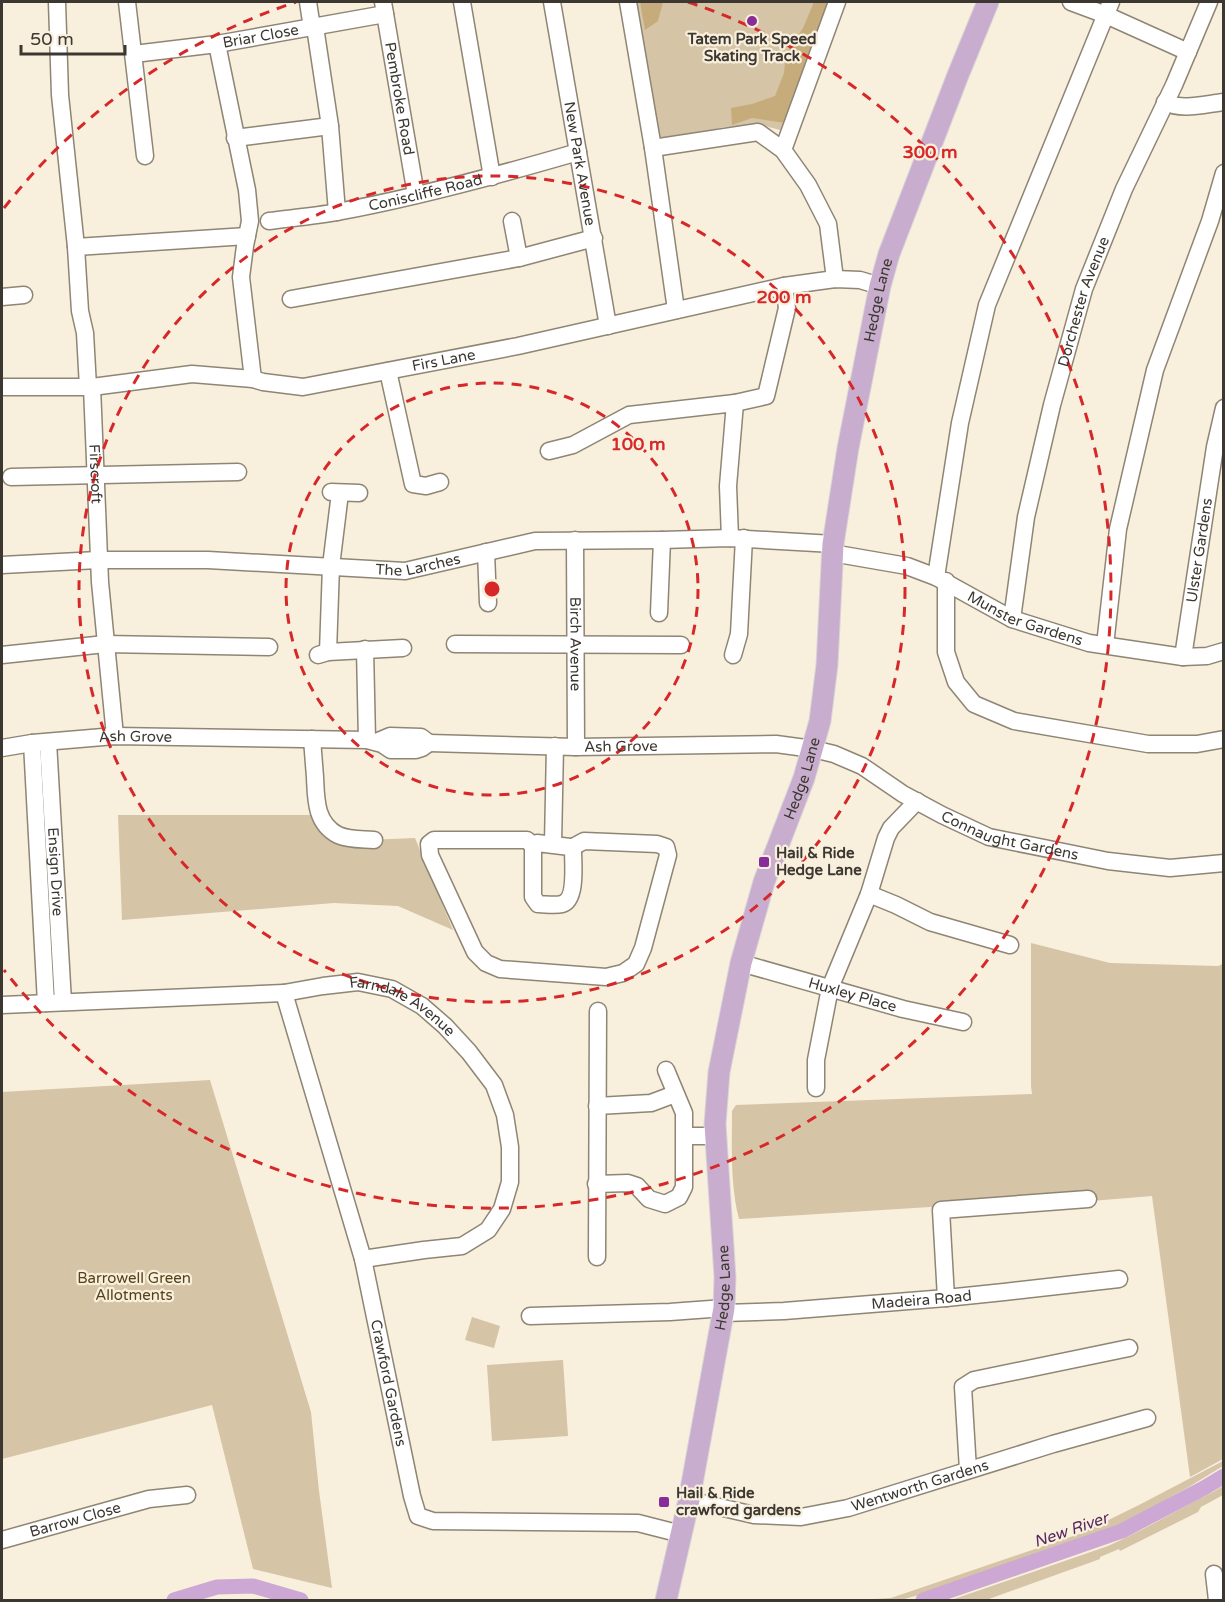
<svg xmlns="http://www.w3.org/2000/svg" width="1225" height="1602" font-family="'Varela Round',sans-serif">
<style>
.green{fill:#d5c4a5}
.forest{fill:#c6ac7a}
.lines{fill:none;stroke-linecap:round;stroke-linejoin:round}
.canal{stroke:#cda8d4;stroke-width:15}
.minor-casing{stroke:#8e8574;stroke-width:19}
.major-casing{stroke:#d8d7d6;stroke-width:23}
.minor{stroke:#fff;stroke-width:16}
.major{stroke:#c9adcf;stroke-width:21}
.ring{fill:none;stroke:#d62828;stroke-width:3;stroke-dasharray:10 8}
.poi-dot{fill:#872c98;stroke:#f9efdd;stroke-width:2}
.labels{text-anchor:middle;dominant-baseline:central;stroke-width:4.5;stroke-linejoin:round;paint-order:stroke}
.street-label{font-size:15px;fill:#3c3831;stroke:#f9efdd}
.poi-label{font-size:15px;font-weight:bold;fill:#3c3831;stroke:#f9efdd;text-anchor:start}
.park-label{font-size:15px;fill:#554219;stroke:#f9efdd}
.water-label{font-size:16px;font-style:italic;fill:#56285f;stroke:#f9efdd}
.centre{fill:#d62828;stroke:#f9efdd;stroke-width:3}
.ring-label{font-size:18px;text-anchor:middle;font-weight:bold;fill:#d62828;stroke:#f9efdd;stroke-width:4.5;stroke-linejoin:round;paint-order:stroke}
</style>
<rect width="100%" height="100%" fill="#f9efdd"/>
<g class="green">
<polygon points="633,2 836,2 784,131 761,125 724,127 655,144"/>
<polygon points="118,815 311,815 343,841 415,838 453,930 398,906 334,903 122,920"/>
<path d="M 1031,943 L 1110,963 L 1218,966 L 1223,964 L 1223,1459 L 1190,1477 L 1152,1196 L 1091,1201 L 1089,1197 L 739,1219 C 730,1184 732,1147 732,1111 L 736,1105 L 1032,1094 L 1031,1086 Z"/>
<polygon points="210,1080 311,1412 319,1491 332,1588 253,1569 212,1405 2,1459 2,1092"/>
<polygon points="472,1317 500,1326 494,1348 465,1340"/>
<polygon points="563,1360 568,1436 492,1441 487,1365"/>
<polygon points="1223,1461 1223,1466 1187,1488 1122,1524 950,1586 901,1600 859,1600 891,1598 1082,1533 1139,1505"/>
<path d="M 1223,1486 L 1223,1495 L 1201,1507 L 1198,1512 L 1120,1551 L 1119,1549 L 1100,1557 L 1100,1559 L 986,1600 L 951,1600 L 1108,1546 C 1135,1534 1160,1520 1186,1506 C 1198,1499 1211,1494 1223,1486 Z"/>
</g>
<g class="forest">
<polygon points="640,2 663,2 658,21 645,30"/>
<polygon points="814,2 830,2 808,54 785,123 752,118 732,125 731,108 752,104 775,96 784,73 786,53 803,28"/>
</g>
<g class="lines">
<g class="canal">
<polyline points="174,1600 217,1587 253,1586 301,1600"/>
<polyline points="923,1600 1122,1531 1204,1488 1224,1476"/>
</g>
<defs>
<g id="minor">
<polyline points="57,2 60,95 76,247 80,311 85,333 88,387"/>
<polyline points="127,2 145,156"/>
<polyline points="308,2 312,28"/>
<path id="s1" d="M 383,2 L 416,195"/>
<polyline points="462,2 492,177"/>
<path id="s2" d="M 552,2 L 608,326"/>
<polyline points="628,2 653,148 676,310"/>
<polyline points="1071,2 1106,15 1188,52"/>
<polyline points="315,27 330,126 337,212"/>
<polyline points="217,44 247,190 250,221 245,246 241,277 253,379"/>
<path id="s3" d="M 134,54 L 217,44 L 385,14"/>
<path d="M 1165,102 C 1182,111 1205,104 1224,102"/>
<polyline points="235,138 330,126"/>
<polyline points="653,148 758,132 783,150 808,185 828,224 835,279"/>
<polyline points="783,150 837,2"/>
<path id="s4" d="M 269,221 C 292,218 315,216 337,212 C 419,197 499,175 578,152"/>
<polyline points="512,221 519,258"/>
<polyline points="76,247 247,236"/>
<polyline points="2,297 24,295"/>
<polyline points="291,299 519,258 594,238"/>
<polyline points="388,371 413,484 426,486 440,482"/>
<path id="s5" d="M 2,387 L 92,387 L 192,374 L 253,379 L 263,382 L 303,387 L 518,346 L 784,286 L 835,279 L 860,280 L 880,286"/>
<path id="s6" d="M 92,387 L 100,582 L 115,736"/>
<polyline points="735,403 766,396 787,308 784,286"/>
<polyline points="549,451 573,445 629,415 735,403 728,486 730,538"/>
<polyline points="11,477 238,472"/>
<polyline points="331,492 359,493"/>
<path id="s7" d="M 575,540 L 576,747"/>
<polyline points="486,552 488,603"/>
<path id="s8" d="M 832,553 L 907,566 L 936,577 L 1012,619 L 1089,643 L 1183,657 L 1207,656 L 1224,651"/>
<path id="s9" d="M 2,565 L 98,560 L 208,560 L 405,571 L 535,541 L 662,540 L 730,538 L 833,544"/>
<polyline points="936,577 960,423 987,305 1111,2"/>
<polyline points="946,581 946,652 956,682 974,704 1014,721 1148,744 1197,744 1224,739"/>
<polyline points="659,613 662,540"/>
<path id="s10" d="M 1012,619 L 1026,517 L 1052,405 L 1084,289 L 1124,189 L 1174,85 L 1209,2"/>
<polyline points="455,644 681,645"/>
<polyline points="1105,645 1118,529 1155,370 1210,221 1224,173"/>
<polyline points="365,649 367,740"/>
<polyline points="328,652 331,566 340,493"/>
<polyline points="2,655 105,644 269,647"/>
<polyline points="318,655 328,652 403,648"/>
<polyline points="733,655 739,634 744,538"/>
<path id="s11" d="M 1183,657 L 1215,447 L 1224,408"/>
<path d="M 312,739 C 313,752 314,764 315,777 C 316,798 315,823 338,835 C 349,840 362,839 374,840"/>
<path id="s12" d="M 48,742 L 63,1002"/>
<polyline points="32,743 46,1003"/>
<path id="s13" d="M 429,743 L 576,747 L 776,744 L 813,749 L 834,754 L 862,766 L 903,794 L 942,815 L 989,837 L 1108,861 L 1170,868 L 1224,863"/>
<path id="s14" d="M 2,748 L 32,743 L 115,736 L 367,740 L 382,744 L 391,750 L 416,750 L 422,748 L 429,743 L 421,737 L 390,736 L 376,742"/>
<path d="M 537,843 L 570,847 L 573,850 C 573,863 577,900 562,904 C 555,906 545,904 538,904 L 533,897 L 533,846 Z"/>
<polyline points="553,844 555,746"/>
<polyline points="533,846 527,840 434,840 429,844 430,855 475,952 486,963 500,969 606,977 623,973 636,964 643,948 668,855 666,847 657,844 584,841 571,848"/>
<polyline points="869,894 896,905 930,922 1010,945"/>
<path id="s15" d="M 741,963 L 903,1009 L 963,1022"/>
<path id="s16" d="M 284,993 L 363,1259 L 412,1496 L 418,1516 L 433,1521 L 638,1523 L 681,1534"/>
<path id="s17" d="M 2,1005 L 284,993 L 323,986 L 358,982 L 392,989 L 422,1006 L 445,1026 L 469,1052 L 494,1085 L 505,1115 L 510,1147 L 510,1182 L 502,1209 L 488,1230 L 462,1246 L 424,1250 L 363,1259"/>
<polyline points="816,1088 816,1060 830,988 869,894 886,838 891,828 917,801"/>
<polyline points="597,1106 651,1103 675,1094"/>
<polyline points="685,1136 715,1136"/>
<polyline points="596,1184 628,1183 637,1186 649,1199 665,1204 679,1197 684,1187 684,1113 666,1070"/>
<polyline points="597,1257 598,1011"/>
<polyline points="946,1298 941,1210 1088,1199"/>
<path id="s18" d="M 724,1313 L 784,1311 L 946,1298 L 1004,1292 L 1119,1279"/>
<polyline points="530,1316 670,1312 724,1308"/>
<polyline points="968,1470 963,1387 974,1380 1129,1348"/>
<path id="s19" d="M 689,1500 L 754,1515 L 801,1517 L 848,1508 L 1053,1444 L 1147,1418"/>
<path id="s20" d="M 2,1540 L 149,1499 L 187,1495"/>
<polyline points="1214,1574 1217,1600"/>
</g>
<g id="major">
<path id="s21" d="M 666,1600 L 689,1500 L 724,1308 L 725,1277 L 715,1124 L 719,1072 L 741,963 L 764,882 L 804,778 L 820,721 L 827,665 L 833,544 L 848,448 L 880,286 L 889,254 L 958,75 L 988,2"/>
</g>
</defs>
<use href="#minor" class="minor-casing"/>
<use href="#major" class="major-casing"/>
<use href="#minor" class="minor"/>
<use href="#major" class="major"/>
</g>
<g class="ring">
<circle cx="492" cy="589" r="206"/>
<circle cx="492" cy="589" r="413"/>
<path d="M4 208A619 619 0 0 1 296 2M688 2A619 619 0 1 1 4 970"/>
</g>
<g class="poi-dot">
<circle cx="752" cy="21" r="6"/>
<rect x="758" y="856" width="12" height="12" rx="3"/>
<rect x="658" y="1496" width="12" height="12" rx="3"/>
</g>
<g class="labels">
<g class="street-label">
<text stroke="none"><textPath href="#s3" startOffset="128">Briar Close</textPath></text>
<text stroke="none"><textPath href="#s1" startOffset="98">Pembroke Road</textPath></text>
<text stroke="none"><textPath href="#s2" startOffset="164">New Park Avenue</textPath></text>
<text stroke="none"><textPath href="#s4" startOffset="159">Coniscliffe Road</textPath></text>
<text stroke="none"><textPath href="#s21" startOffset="1326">Hedge Lane</textPath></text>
<text stroke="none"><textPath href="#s10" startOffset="326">Dorchester Avenue</textPath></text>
<text stroke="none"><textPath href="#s5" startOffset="446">Firs Lane</textPath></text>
<text stroke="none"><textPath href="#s6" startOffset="87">Firscroft</textPath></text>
<text stroke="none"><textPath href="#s11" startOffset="108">Ulster Gardens</textPath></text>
<text stroke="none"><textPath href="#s9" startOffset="417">The Larches</textPath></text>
<text stroke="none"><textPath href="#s8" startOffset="206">Munster Gardens</textPath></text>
<text stroke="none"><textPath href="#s7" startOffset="104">Birch Avenue</textPath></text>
<text stroke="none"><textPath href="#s14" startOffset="134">Ash Grove</textPath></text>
<text stroke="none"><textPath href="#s13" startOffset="192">Ash Grove</textPath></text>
<text stroke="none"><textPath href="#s21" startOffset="840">Hedge Lane</textPath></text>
<text stroke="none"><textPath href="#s13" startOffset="602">Connaught Gardens</textPath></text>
<text stroke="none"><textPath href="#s12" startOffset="130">Ensign Drive</textPath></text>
<text stroke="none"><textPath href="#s15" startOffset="116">Huxley Place</textPath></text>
<text stroke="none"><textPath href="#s17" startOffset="408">Farndale Avenue</textPath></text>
<text stroke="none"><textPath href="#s21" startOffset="318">Hedge Lane</textPath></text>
<text stroke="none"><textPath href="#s18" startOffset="198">Madeira Road</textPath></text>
<text stroke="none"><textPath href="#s16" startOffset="404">Crawford Gardens</textPath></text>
<text stroke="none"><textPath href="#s19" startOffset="237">Wentworth Gardens</textPath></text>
<text stroke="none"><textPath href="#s20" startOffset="76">Barrow Close</textPath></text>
</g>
<g class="poi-label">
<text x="752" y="39" text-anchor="middle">Tatem Park Speed<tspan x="752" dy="17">Skating Track</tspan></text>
<text x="776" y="853">Hail &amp; Ride<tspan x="776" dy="17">Hedge Lane</tspan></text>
<text x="676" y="1493">Hail &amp; Ride<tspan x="676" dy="17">crawford gardens</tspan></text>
</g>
<g class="park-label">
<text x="134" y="1278">Barrowell Green<tspan x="134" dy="17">Allotments</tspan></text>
</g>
<g class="water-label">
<text transform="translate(1071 1530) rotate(-19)">New River</text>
</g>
</g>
<circle cx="492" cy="589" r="9" class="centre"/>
<g class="ring-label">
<text x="930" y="158">300 m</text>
<text x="784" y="303">200 m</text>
<text x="638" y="450">100 m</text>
</g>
<rect width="1225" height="1602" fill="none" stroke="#3c3831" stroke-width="6"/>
<path d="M21 45v9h104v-9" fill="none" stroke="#3c3831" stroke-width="3"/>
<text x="30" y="45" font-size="18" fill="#3c3831" stroke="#f9efdd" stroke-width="4.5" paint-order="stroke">50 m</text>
</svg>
